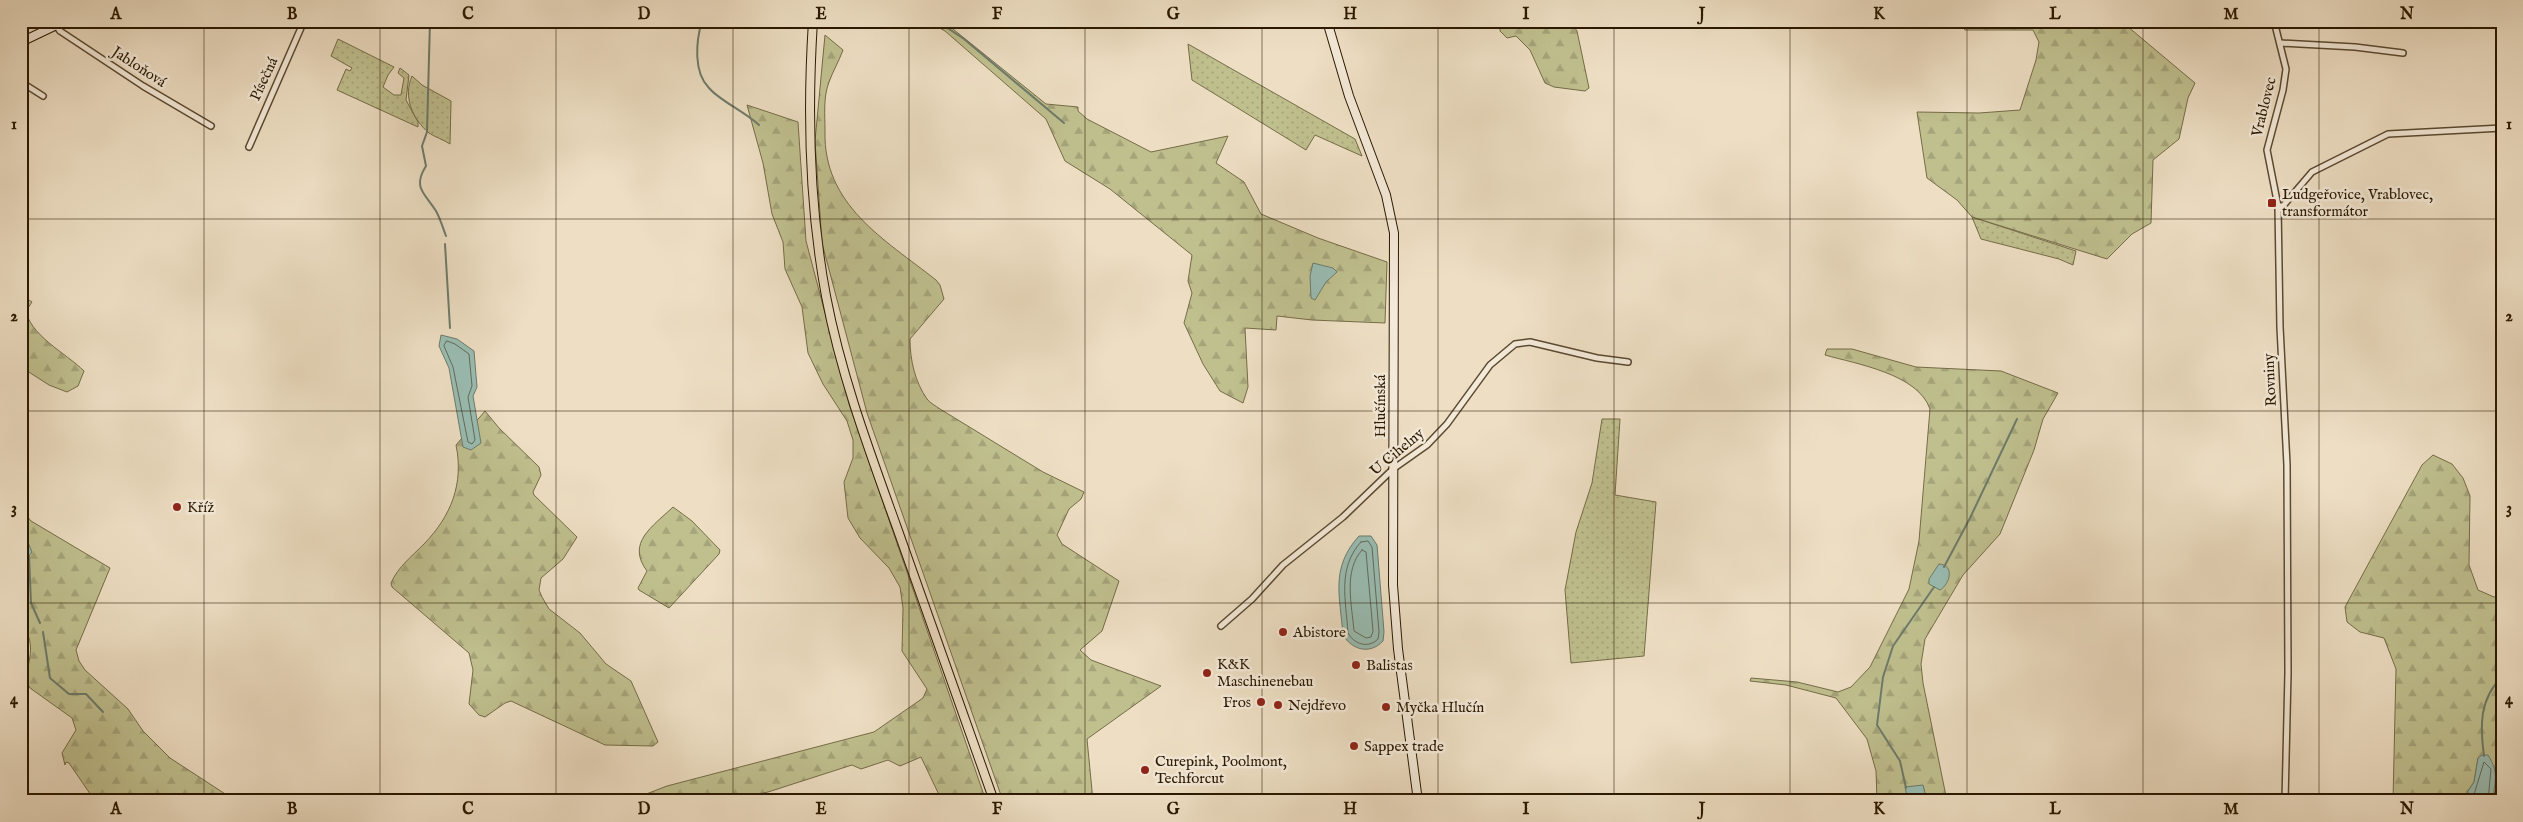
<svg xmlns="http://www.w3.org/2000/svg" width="2523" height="822" font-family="'IM FELL English',serif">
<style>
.grass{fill:url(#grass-dots);stroke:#756c48}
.forest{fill:url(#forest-firs);stroke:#756c48}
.water{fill:#99bdb3;stroke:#6d7b6b}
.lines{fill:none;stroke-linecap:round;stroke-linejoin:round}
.shore{stroke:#626a5a;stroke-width:1}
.stream{stroke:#6d7b6b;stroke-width:2}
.street-casing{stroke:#5b4a31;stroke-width:8}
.secondary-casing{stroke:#2a1800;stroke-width:10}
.primary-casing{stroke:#2a1800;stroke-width:10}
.street{stroke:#f4ead9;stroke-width:5}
.secondary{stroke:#f4ead9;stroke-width:8}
.primary{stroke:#eedfc4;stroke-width:8}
.grid{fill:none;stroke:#2a1800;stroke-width:1;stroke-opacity:0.55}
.poi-dot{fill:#8f2418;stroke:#f4ead9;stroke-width:2}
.labels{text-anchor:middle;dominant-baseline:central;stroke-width:5;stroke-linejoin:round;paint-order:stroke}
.street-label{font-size:15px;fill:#2a1800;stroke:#f4ead9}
.poi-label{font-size:15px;fill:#2a1800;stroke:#f4ead9;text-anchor:start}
.neatline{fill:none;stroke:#2a1800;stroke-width:2}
.grid-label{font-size:16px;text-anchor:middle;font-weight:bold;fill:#2a1800}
</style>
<defs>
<pattern id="grass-dots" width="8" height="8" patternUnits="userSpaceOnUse" patternTransform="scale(1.25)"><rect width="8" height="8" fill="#c0c08f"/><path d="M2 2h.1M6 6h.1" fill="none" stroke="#a5a47a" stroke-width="1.8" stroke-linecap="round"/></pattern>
<pattern id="forest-firs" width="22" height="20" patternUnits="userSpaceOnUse" patternTransform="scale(1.25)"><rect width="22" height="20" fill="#c0c08f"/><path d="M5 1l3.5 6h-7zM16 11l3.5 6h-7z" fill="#a5a47a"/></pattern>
</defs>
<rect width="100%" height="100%" fill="#eedfc4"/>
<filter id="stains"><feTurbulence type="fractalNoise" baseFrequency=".004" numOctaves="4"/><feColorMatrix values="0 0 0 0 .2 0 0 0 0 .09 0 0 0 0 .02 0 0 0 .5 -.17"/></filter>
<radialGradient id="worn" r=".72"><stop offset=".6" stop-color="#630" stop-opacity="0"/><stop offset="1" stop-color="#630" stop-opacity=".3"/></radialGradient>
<g class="grass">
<polygon points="338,39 394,67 388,75 383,87 394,95 401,95 404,78 398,73 400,68 409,75 406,100 418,122 418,127 337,90 346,69 350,71 352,68 331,56"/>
<polygon points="1188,44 1355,139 1362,156 1315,135 1306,150 1192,80"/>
<path d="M 412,76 L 422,85 L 451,101 L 450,144 C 444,140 435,137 429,133 C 412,119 403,96 412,76 Z"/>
<polygon points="1972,217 2076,251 2073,265 2059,259 1981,239"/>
<polygon points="1602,419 1620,419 1615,495 1656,502 1644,656 1571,663 1565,590 1576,532 1592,483"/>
</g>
<g class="forest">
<polygon points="927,21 943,21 1046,104 1078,107 1078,111 1087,119 1151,152 1228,136 1216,163 1244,182 1261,214 1318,238 1387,262 1385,323 1312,320 1277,316 1276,330 1245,328 1248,387 1243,403 1220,391 1203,364 1184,323 1192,293 1188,281 1192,255 1110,189 1065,161 1046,119 945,31"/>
<polygon points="1500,21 1570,21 1577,31 1589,88 1585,91 1554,87 1545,83 1530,50 1516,36 1507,38 1500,31"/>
<polygon points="1962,21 2121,21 2195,83 2188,98 2179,139 2153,160 2151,223 2132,234 2107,259 1972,217 1957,200 1927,178 1917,112 1979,113 2020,110 2036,60 2039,42 2033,30 1965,30 1960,25"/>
<path d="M 825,35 L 843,50 C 839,61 833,71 829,82 C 823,98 825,114 825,131 C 823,205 884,239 936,280 L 940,285 L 944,299 L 910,339 C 910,360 915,382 927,399 C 930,403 936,406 940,409 L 1043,472 L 1084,492 L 1081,499 L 1069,509 L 1057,535 L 1062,544 L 1119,581 L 1102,631 L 1080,650 L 1091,660 L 1161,686 L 1087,739 L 1093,801 L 1003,801 L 867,413 L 822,243 L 815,141 Z"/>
<polygon points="747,105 798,122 806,241 849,404 986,801 942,801 921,757 900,766 888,760 861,769 852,765 768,792 725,801 628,801 667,786 874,732 923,698 927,689 902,651 903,608 900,587 889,568 860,538 848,518 844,482 853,458 853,440 847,421 823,384 808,353 802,307 785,269 783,242 772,214 763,163"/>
<path d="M 21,295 L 32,302 L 28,308 L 25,307 C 28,335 66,353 84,371 L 78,386 L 67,392 L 49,385 L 21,367 Z"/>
<path d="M 1827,349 L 1852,349 L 1916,367 L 2001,371 L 2058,393 L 2043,419 L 2034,450 L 2000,534 L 1963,575 L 1925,639 L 1921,664 L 1923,683 L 1947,801 L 1927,801 L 1923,786 L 1906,793 L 1908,801 L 1877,801 L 1876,771 L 1867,739 L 1836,698 L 1786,685 L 1750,681 L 1751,678 L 1797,682 L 1838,692 L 1851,687 L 1870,667 L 1909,589 L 1919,541 L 1930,409 C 1918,374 1857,364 1825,355 Z"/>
<path d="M 485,411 L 499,428 L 539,467 L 541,475 L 533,492 L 534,495 L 577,537 L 563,559 L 541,578 L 539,590 L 542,597 L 549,609 L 580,633 L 606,664 L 631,681 L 658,742 L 653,746 L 605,745 L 511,701 L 505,703 L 485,717 L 479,715 L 469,704 L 473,670 L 469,653 L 392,587 L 391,583 C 398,567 412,556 424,544 C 451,516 464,484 456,445 Z"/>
<polygon points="2433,455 2452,464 2463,478 2470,496 2469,565 2478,590 2494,597 2502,595 2502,801 2493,801 2496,784 2478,758 2474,782 2468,791 2467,801 2393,801 2396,669 2384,638 2360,632 2347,622 2345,607 2422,465"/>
<path d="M 673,507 L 692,521 L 720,550 L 719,554 L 669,608 L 639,590 L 638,588 L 647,571 C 626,543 652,527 673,507 Z"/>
<path d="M 21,509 L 31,521 L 110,568 L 76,650 L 79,661 L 85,670 L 128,709 L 143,731 L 170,758 L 236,801 L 95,801 L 69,763 L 66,762 L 65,765 L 62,753 L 76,730 L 72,718 L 30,688 L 25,679 C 30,657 36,643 21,623 Z"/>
</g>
<g class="water">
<polygon points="1313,263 1333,268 1337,272 1326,282 1315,300 1311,298 1310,276"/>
<polygon points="441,335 457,339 474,351 477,387 473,396 481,443 471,450 463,447 449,368 439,346"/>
<polygon points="21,526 32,552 28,557 21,554"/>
<path d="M 1359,536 L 1371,536 L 1377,545 L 1384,632 L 1383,641 C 1370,655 1352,650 1343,635 C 1340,596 1330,568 1359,536 Z"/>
<path d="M 1939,564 C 1955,565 1950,584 1940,590 L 1929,584 L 1929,579 Z"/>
<path d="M 2482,755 L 2488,755 C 2500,774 2494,781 2493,801 L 2467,801 L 2468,791 L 2474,782 L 2478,758 Z"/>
<polygon points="1923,785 1927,801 1908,801 1905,787"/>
</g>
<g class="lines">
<g class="shore">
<polygon points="447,341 455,344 469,354 472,386 468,397 475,440 472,444 468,442 453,367 444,346"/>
<path d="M 1361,542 L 1368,541 L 1372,547 L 1379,632 L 1378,639 C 1368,649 1354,644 1348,633 C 1346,600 1337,568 1361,542 Z"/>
<path d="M 1362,550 L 1366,552 L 1373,631 L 1371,637 L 1366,638 L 1354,631 C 1352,605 1343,571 1362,550 Z"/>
<polyline points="2472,801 2484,762 2491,769 2488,801"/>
</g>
<g class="stream">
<path d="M 430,21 L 427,132 L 422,146 L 426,166 C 412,188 425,193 436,211 C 440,218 443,228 446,236"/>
<path d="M 702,21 C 696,41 693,72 709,88 C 720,101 744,111 759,125"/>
<polyline points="937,21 964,39 1064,123"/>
<polyline points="445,244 450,328"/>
<polyline points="29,556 31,603 40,623"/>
<polyline points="1944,567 1970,518 2017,419"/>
<polyline points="43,632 50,678 69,694 86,694 103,712"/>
<path d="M 2484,756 C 2480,727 2479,699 2502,677"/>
<polyline points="1906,788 1900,761 1877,725 1883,677 1893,646 1934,587"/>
<polyline points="1907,795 1907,801"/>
</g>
<defs>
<g id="street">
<polyline points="2274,21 2286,69 2283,90 2267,150 2278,206 2280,327 2287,465 2288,673 2285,801"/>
<polyline points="56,25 60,31 143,86 211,126"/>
<polyline points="2280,43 2355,47 2403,53"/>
<polyline points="21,82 43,96"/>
<polyline points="249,147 304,21"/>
<polyline points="2278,206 2283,206 2312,172 2388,134 2502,128"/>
<polyline points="1221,626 1252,599 1283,565 1343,517 1393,469 1427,445 1447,424 1490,365 1515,344 1530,342 1597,358 1628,362"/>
</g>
<g id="secondary">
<polyline points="1327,21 1349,96 1386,195 1394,233 1393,585 1398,649 1418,801"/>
<polyline points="21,42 65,21"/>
</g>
<path id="primary" d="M 813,21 C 807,114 809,205 826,296 C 841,375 869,450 896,525 C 929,617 961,709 994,801"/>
</defs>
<use href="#street" class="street-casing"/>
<use href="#secondary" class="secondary-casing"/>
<use href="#primary" class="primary-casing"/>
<use href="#street" class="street"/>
<use href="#secondary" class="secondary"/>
<use href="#primary" class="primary"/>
</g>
<path class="grid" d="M 204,21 L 204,801M 380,21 L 380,801M 556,21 L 556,801M 733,21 L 733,801M 909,21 L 909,801M 1085,21 L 1085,801M 1262,21 L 1262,801M 1438,21 L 1438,801M 1614,21 L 1614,801M 1790,21 L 1790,801M 1967,21 L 1967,801M 2143,21 L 2143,801M 2319,21 L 2319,801M 21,219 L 2502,219M 21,411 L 2502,411M 21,603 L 2502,603"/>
<g class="poi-dot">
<rect x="2267" y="198" width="10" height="10" rx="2.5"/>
<circle cx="177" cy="507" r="5"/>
<circle cx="1283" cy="632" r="5"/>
<circle cx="1356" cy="665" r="5"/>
<circle cx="1207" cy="673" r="5"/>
<circle cx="1261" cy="702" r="5"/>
<circle cx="1278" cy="705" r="5"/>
<circle cx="1386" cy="707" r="5"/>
<circle cx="1354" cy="746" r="5"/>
<circle cx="1145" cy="770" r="5"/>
</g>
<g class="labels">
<g class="street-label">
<text transform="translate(139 67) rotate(33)">Jabloňová</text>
<text transform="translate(264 79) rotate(-65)">Písečná</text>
<text transform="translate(2264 107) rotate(-76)">Vrablovec</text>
<text transform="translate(2270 380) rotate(-93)">Rovniny</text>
<text transform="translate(1380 406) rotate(-90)">Hlučínská</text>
<text transform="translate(1397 452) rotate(-40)">U Cihelny</text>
</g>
<g class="poi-label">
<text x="2282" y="194">Ludgeřovice, Vrablovec,<tspan x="2282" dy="17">transformátor</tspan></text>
<text x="187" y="507">Kříž</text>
<text x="1293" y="632">Abistore</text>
<text x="1217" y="664">K&amp;K<tspan x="1217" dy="17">Maschinenebau</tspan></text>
<text x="1366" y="665">Balistas</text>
<text x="1251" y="702" text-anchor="end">Fros</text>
<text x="1288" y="705">Nejdřevo</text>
<text x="1396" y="707">Myčka Hlučín</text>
<text x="1364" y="746">Sappex trade</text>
<text x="1155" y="761">Curepink, Poolmont,<tspan x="1155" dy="17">Techforcut</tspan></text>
</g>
</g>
<rect width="2523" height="822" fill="none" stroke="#eedfc4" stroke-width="55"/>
<rect x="28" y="28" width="2468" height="766" class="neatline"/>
<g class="grid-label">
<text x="116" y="19">A</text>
<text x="292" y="19">B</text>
<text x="468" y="19">C</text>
<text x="644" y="19">D</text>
<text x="821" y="19">E</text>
<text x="997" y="19">F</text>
<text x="1173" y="19">G</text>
<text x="1350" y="19">H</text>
<text x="1526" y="19">I</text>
<text x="1702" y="19">J</text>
<text x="1879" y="19">K</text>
<text x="2055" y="19">L</text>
<text x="2231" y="19">M</text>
<text x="2407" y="19">N</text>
<text x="14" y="129">1</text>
<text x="2509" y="129">1</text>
<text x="14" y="321">2</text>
<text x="2509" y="321">2</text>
<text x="14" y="513">3</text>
<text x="2509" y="513">3</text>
<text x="14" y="704">4</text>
<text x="2509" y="704">4</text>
<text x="116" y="814">A</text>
<text x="292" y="814">B</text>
<text x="468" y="814">C</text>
<text x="644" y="814">D</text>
<text x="821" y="814">E</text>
<text x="997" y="814">F</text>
<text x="1173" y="814">G</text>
<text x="1350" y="814">H</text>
<text x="1526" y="814">I</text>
<text x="1702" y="814">J</text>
<text x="1879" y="814">K</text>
<text x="2055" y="814">L</text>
<text x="2231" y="814">M</text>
<text x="2407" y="814">N</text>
</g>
<rect width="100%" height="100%" filter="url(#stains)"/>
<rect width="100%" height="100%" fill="url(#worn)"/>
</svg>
